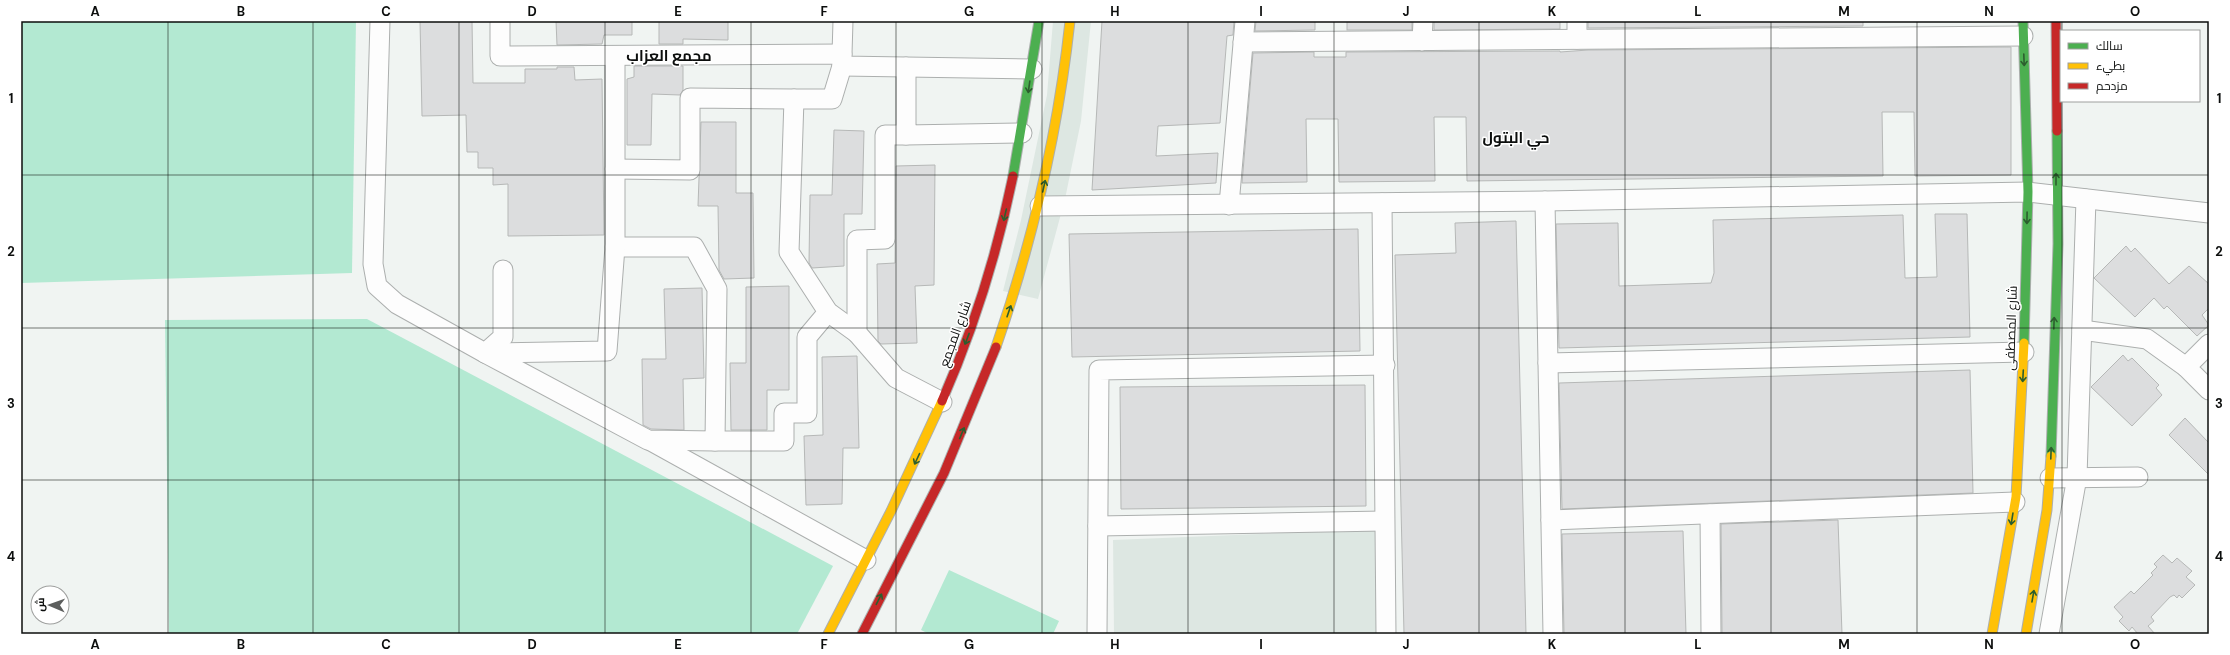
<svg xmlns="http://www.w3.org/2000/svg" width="2230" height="655" font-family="'DM Sans',Cairo,sans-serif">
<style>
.built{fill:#dde7e2}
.green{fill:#b3e9d2}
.building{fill:#dcddde;stroke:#b6b8b7}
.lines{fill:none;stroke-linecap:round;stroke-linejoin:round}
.street-casing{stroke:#acafae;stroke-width:21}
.fast-casing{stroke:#acafae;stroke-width:11}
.slow-casing{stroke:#acafae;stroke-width:11}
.jam-casing{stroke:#acafae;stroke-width:11}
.street{stroke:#fdfdfd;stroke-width:19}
.fast{stroke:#4caf50;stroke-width:9}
.slow{stroke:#ffc107;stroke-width:9}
.jam{stroke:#c62828;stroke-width:9}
.oneway{stroke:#2c5e2e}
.grid{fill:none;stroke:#0c0e0d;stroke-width:1;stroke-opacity:0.55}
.labels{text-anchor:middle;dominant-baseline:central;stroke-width:3;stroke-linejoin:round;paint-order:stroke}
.street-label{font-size:13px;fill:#0c0e0d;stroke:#fff}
.quarter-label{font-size:15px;font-weight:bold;fill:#0c0e0d;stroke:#fff}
.neatline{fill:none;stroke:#0c0e0d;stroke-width:1.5}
.grid-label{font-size:13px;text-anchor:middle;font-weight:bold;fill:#0c0e0d}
</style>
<rect width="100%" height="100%" fill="#f0f4f2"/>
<g class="built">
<polygon points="1053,21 1091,21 1081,121 1065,199 1038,299 1003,291 1021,220 1047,95"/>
<polygon points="1381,529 1383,634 1114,634 1113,540"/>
</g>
<g class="green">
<polygon points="21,21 356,21 352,273 21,283"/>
<polygon points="367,319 833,566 797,634 169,634 165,320"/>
<polygon points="949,570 1059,621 1053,634 929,634 921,630"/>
</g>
<g class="building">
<polygon points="420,21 472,21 473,83 525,83 525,69 557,69 557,67 574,67 575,80 602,79 604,235 508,236 508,184 493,185 493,168 478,168 478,152 467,152 466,115 422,116"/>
<polygon points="556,21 632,21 632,35 604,35 602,44 557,45"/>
<polygon points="659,21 728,21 728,40 683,39 683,44 659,44"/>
<polygon points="1102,21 1234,21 1233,35 1227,36 1220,123 1158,126 1156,156 1218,153 1216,183 1092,190"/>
<polygon points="1256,21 1315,21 1315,30 1255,31"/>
<rect x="1347" y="21" width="65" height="9"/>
<polygon points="1434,21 1560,21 1560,29 1434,30"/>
<polygon points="1588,21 1863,21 1863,26 1588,28"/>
<polygon points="2011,47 2011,175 1915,176 1914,112 1882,112 1883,176 1467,181 1466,117 1434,117 1435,181 1339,182 1338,119 1306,119 1307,182 1242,183 1253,53 1314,52 1314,57 1346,57 1346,52 1560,51 1560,52 1588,50"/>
<polygon points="634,66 683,66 683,90 680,95 652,94 651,145 627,145 627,79 634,77"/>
<polygon points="701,122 736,122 736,193 753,193 754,278 724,279 719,270 718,206 698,206"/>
<polygon points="834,130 864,131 862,214 844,214 844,266 812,268 809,263 810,195 832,195"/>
<polygon points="935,165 934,285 915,286 917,343 881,344 878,341 877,264 895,263 896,166"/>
<polygon points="1935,214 1967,214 1970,337 1559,348 1556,224 1618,223 1619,286 1711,283 1714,273 1713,220 1903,215 1905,278 1937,277"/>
<polygon points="1516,221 1526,634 1404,634 1395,255 1456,253 1455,223"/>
<polygon points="1358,229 1360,351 1072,357 1069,234"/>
<polygon points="2126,246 2131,252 2135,248 2169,284 2189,266 2209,284 2209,308 2202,315 2209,325 2197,336 2167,306 2164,309 2154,298 2135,317 2094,278"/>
<polygon points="789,286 789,390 767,390 767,430 731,430 730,363 746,363 746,287"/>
<polygon points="702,288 704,378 683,379 684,430 651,429 643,425 642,359 666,359 664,289"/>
<polygon points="2123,355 2128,361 2132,358 2159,385 2156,388 2162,395 2132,426 2091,387"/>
<polygon points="857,356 859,448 843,448 842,504 806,505 804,436 823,435 822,357"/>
<polygon points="1970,370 1973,493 1562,509 1559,383"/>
<polygon points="1365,385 1366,506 1121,509 1120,387"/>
<polygon points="2185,418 2209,443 2209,475 2169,435"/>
<polygon points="1838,520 1842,634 1722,634 1721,524"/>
<polygon points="1683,531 1686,634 1564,634 1562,534"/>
<polygon points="2163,555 2172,563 2177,558 2192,571 2186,577 2195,585 2182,598 2179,595 2177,598 2174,595 2170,597 2151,617 2154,621 2148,626 2155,634 2138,634 2132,627 2129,631 2119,621 2123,617 2114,607 2131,591 2134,594 2153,575 2151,573 2157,567 2154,564"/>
</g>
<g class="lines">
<defs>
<g id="street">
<polyline points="380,21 373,264 377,286 397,304 485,353 503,337 503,270"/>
<polyline points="500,21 500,56 842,54 842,66 1032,69"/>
<polyline points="1577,21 1577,39"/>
<polyline points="1422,41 1423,21"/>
<polyline points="1243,42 2023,36"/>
<polyline points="842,54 843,21"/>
<polyline points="842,66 832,99 794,99 789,252 828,312 857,333"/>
<polyline points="906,67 906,135 1022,133"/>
<polyline points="906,135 885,135 885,239 857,240 857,333 896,378 942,402"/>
<polyline points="615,169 690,170 690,98 794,99"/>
<polyline points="1545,201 1553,634"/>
<polyline points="1382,203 1386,634"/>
<polyline points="1229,205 1245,21"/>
<polyline points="1040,206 1545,201 2028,192 2209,213"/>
<polyline points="2082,330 2147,339 2186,367"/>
<polyline points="2209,344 2186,367 2209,390"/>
<polyline points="485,353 648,440 715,441 717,289 694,247 615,247 615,56"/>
<polyline points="487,353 607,351 615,247"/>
<polyline points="1548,363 2024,352"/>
<polyline points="651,441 866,560"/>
<polyline points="715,441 784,441 784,413 807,413 807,337 828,312"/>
<polyline points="2050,478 2138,477"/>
<polyline points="1710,514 1711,634"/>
<polyline points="1551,520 2015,502"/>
<polyline points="1098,526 1384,521"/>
<polyline points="1097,634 1099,370 1385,365"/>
<polyline points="2049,634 2077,477 2086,199"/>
</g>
<g id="fast">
<polyline points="2023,21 2028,192 2024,343"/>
<polyline points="1013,176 1039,21"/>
<polyline points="2051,456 2058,244 2057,131"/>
</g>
<g id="slow">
<path d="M 996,347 C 1033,240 1058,133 1070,21"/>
<polyline points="828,634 891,511 942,401"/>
<polyline points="1992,634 2016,497 2024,343"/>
<polyline points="2026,634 2047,510 2051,456"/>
</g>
<g id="jam">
<polyline points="2056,21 2057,131"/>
<path d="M 942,401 C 974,328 997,254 1013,176"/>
<polyline points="862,634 944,473 996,347"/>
</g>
</defs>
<use href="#street" class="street-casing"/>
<use href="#fast" class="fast-casing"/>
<use href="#slow" class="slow-casing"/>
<use href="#jam" class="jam-casing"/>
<use href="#street" class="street"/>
<use href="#fast" class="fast"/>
<use href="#slow" class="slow"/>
<use href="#jam" class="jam"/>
</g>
<defs><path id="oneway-shaft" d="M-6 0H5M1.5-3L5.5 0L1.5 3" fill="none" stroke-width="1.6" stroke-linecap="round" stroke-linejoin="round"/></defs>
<g class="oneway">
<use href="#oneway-shaft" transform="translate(2024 60) rotate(88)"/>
<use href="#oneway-shaft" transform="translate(1029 87) rotate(98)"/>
<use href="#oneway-shaft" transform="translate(2056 179) rotate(-90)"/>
<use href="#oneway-shaft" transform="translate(1044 186) rotate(-78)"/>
<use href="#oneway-shaft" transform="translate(1005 215) rotate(103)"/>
<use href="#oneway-shaft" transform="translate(2027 218) rotate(91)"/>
<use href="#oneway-shaft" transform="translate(1009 311) rotate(-71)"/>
<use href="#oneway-shaft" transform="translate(2054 323) rotate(-88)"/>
<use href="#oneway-shaft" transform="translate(967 339) rotate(111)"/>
<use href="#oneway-shaft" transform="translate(2023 376) rotate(93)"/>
<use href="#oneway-shaft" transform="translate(962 433) rotate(-67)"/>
<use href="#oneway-shaft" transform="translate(2051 453) rotate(-88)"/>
<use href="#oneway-shaft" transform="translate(917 459) rotate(115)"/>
<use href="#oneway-shaft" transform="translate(2012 519) rotate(99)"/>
<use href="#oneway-shaft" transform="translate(2033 596) rotate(-80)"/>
<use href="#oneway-shaft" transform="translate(879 599) rotate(-63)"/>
</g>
<path class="grid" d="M 168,21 L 168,634M 313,21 L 313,634M 459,21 L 459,634M 605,21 L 605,634M 751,21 L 751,634M 896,21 L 896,634M 1042,21 L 1042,634M 1188,21 L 1188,634M 1334,21 L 1334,634M 1479,21 L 1479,634M 1625,21 L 1625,634M 1771,21 L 1771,634M 1917,21 L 1917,634M 2062,21 L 2062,31M 2062,101 L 2062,634M 21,175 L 2209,175M 21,328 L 2209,328M 21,480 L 2209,480"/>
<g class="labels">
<g class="street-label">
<text transform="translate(2011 328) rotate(-88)">شارع المصطفى</text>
<text transform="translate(955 334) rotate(-70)">شارع المجمع</text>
</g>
<g class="quarter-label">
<text x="669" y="56">مجمع العزاب</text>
<text x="1516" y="138">حي البتول</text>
</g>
</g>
<rect width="2230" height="655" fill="none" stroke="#ffffff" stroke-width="44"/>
<rect x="2060" y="30" width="140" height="72" fill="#ffffff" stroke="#9e9f9e"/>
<rect x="2068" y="43" width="20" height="6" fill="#4caf50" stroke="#9e9f9e"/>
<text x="2096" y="50" font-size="12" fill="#0c0e0d">سالك</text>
<rect x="2068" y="63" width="20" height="6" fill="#ffc107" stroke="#9e9f9e"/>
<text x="2096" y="70" font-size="12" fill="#0c0e0d">بطيء</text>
<rect x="2068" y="83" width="20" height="6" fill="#c62828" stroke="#9e9f9e"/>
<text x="2096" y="90" font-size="12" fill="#0c0e0d">مزدحم</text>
<g transform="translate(50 605) rotate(272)"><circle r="19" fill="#ffffff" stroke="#9e9f9e"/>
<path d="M0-3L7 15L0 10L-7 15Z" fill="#5c5e5d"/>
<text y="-6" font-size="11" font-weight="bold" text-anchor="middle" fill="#0c0e0d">ش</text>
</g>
<rect x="22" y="22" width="2186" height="611" class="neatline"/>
<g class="grid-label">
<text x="95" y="16">A</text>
<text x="241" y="16">B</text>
<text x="386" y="16">C</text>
<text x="532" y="16">D</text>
<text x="678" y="16">E</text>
<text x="824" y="16">F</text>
<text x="969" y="16">G</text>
<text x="1115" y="16">H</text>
<text x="1261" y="16">I</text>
<text x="1406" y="16">J</text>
<text x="1552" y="16">K</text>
<text x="1698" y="16">L</text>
<text x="1844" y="16">M</text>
<text x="1989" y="16">N</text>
<text x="2135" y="16">O</text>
<text x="11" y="103">1</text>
<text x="2219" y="103">1</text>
<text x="11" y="256">2</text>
<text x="2219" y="256">2</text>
<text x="11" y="408">3</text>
<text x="2219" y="408">3</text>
<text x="11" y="561">4</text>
<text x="2219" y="561">4</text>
<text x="95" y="649">A</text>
<text x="241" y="649">B</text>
<text x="386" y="649">C</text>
<text x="532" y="649">D</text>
<text x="678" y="649">E</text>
<text x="824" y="649">F</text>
<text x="969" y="649">G</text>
<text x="1115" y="649">H</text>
<text x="1261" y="649">I</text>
<text x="1406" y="649">J</text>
<text x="1552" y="649">K</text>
<text x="1698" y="649">L</text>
<text x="1844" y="649">M</text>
<text x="1989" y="649">N</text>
<text x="2135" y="649">O</text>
</g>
</svg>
